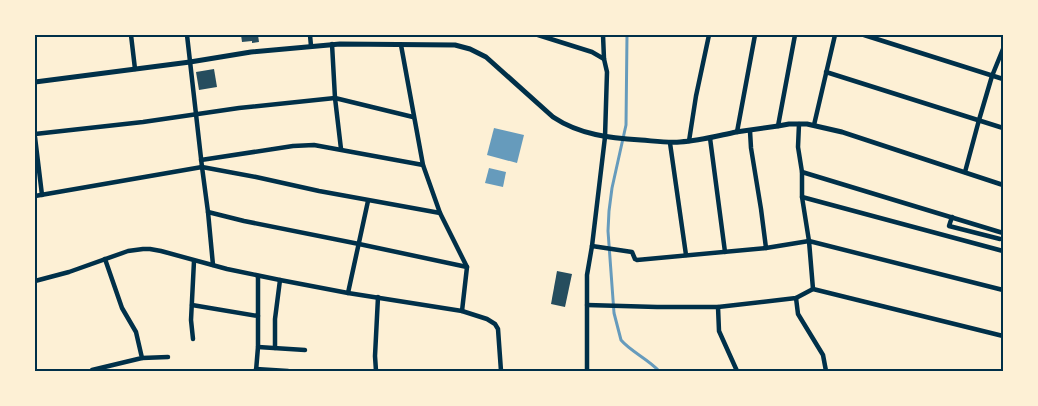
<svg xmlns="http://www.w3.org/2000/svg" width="1038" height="406" font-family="'IBM Plex Serif',serif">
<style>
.water{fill:#669bbc}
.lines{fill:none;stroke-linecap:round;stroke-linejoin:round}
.stream{stroke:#669bbc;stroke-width:3}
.building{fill:#264d5e}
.minor{stroke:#003049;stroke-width:4.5}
.tertiary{stroke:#003049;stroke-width:5}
.neatline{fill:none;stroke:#003049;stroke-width:2}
</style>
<rect width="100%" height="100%" fill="#fdf0d5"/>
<g class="water">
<polygon points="494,128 524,135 517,163 487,155"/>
<polygon points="489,168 506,172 503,187 485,183"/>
</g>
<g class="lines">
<path class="stream" d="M 627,35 L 626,125 L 612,188 L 609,211 L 608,231 L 614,313 L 621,340 C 630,351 648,359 659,371"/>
</g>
<g class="building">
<polygon points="241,35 258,35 259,42 252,43 252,41 242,42"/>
<polygon points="214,69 217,87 199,90 196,72"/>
<polygon points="557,271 572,274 565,307 551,304"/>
</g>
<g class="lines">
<g class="minor">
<polyline points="131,35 135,69"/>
<polyline points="187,35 202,167 208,212 213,265"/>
<polyline points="310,35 311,46"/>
<polyline points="538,35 592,52 604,59"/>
<polyline points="864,35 1003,79"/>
<polyline points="332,44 335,98 341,149"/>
<polyline points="401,45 423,165 440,213 467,267 462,311"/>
<polyline points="826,72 1003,128"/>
<polyline points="799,124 798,147 802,172 802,197 809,241 813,289"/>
<polyline points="814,125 835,35"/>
<polyline points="778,126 795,35"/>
<polyline points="750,131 751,148 761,209 766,248"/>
<polyline points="737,132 755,35"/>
<polyline points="35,134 143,122 239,108 335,98 413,117"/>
<polyline points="35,137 42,195"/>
<polyline points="710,138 725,252"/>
<polyline points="689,141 696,96 709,35"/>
<polyline points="670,143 686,255"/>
<polyline points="201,160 293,146 314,145 423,165"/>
<polyline points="802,172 1003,233"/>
<polyline points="965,172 979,120 992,76 1003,49"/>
<polyline points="35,196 202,167 256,177 319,191 440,213"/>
<polyline points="802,197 1003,251"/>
<polyline points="208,212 244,221 359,244 467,267"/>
<polyline points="952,217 949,226 1000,239"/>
<polyline points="592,246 632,252 635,259 637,260 766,248 809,241 1003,290"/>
<polyline points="35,281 69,272 128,251 143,249 150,249 161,251 227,269 280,280 348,293 462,311 487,319 495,324 498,329 501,371"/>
<polyline points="348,293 368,201"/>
<polyline points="796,298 798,314 823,355 826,371"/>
<polyline points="192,305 258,316"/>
<polyline points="587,305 657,307 718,307 796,298 813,289 1003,336"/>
<polyline points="718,307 719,331 737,371"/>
<polyline points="193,339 191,320 194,261"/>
<polyline points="258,347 305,350"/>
<polyline points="275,348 275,319 280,280"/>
<polyline points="142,358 168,357"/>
<polyline points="256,369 288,371"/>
<polyline points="92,371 92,370 142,358 136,332 122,308 105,259"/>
<polyline points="256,371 258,347 258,276"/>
<polyline points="376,371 375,356 378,297"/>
<polyline points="587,371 587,275 592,246 605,137 607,72 604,59 603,35"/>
</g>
<path class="tertiary" d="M 35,82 L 190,62 L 251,52 L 340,44 L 455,45 L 470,49 L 486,57 L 553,117 C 580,135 610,138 641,140 C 654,141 667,143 680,142 C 699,141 717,136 736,132 C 750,130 764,128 778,126 L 789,124 L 807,124 L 842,132 L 1003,185"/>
</g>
<rect width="1038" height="406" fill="none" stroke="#fdf0d5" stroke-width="72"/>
<rect x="36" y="36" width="966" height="334" class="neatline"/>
</svg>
